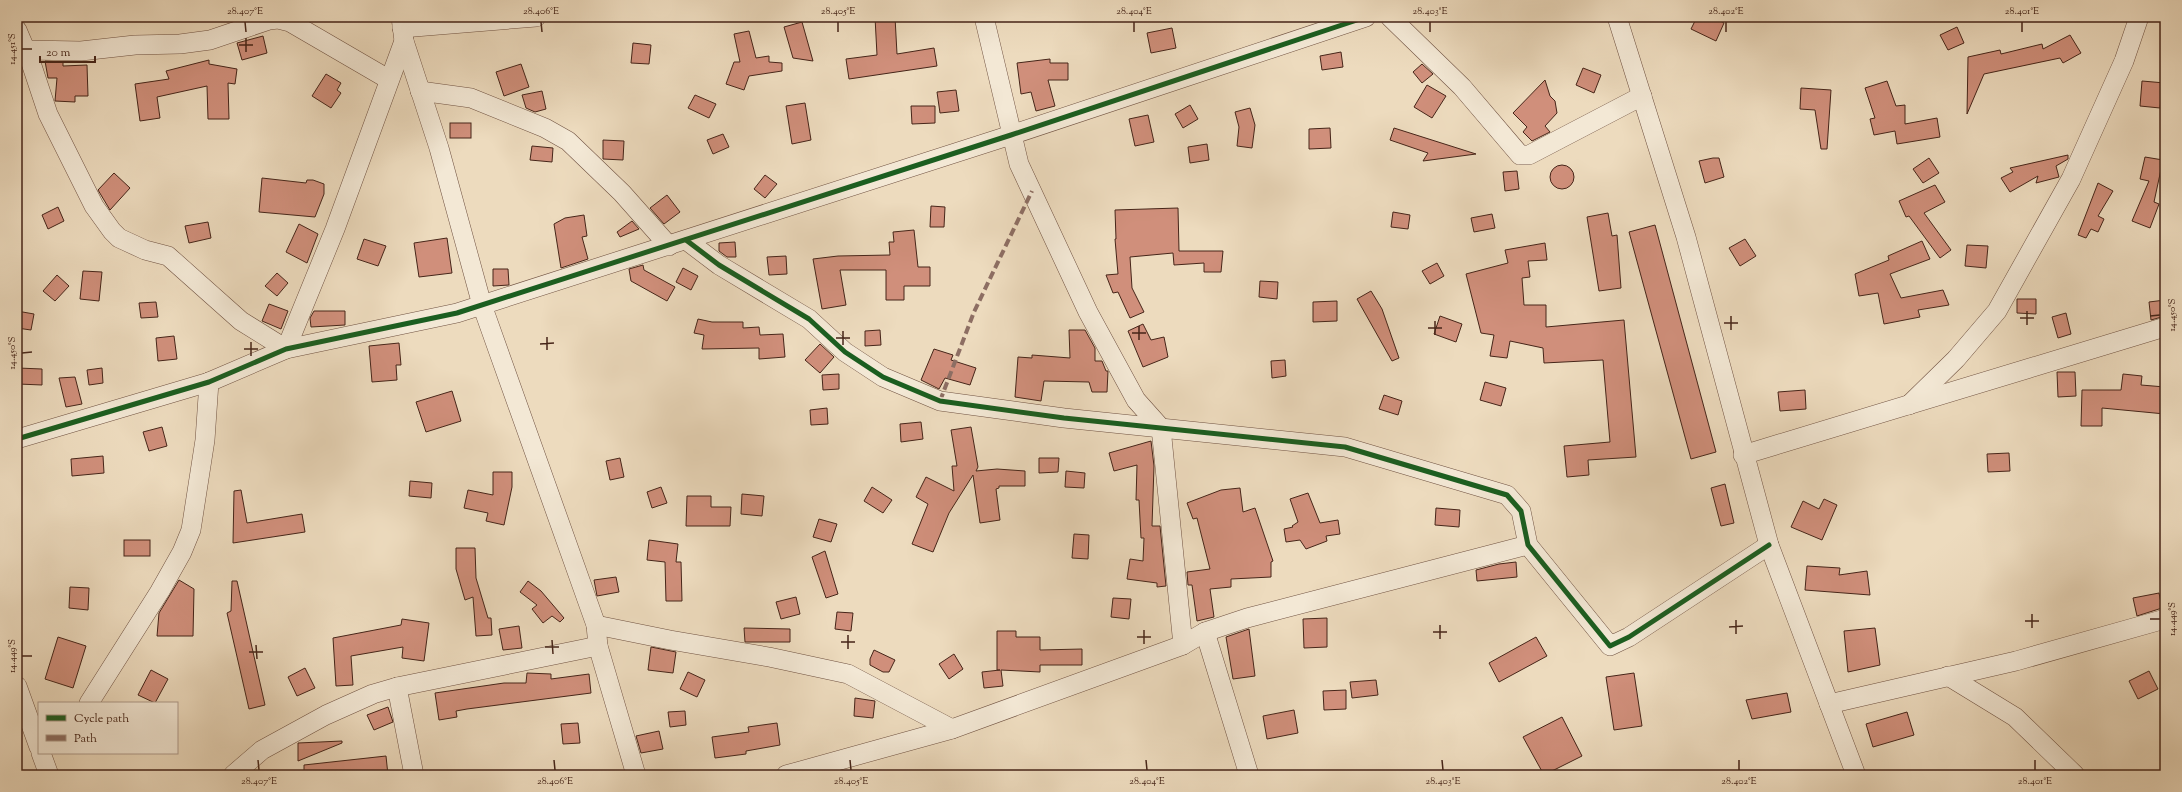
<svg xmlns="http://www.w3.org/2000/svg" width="2182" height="792" font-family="'Sorts Mill Goudy',serif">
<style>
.building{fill:#d08f7b;stroke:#462519}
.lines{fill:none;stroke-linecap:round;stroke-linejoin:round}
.minor-casing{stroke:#705242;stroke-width:20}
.minor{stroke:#f3e8d5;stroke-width:19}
.quiet{stroke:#8d6e63;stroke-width:4;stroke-dasharray:8 4;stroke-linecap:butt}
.cycleway-casing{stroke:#f3e8d5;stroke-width:8}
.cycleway{stroke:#1b5e20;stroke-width:5}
.ticks{fill:none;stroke:#462519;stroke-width:1.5}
.neatline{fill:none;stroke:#462519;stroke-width:1.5}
.ticks-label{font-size:10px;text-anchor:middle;fill:#462519}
</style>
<rect width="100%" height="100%" fill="#eddbbe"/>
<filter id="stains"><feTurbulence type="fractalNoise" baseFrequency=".005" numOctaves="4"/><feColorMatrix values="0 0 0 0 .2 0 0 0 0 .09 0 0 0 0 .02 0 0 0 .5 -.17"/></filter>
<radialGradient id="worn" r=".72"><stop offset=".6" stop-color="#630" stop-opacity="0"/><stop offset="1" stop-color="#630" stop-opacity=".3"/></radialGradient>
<g class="building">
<polygon points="875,17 895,17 897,54 934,48 937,66 849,79 846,59 877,55"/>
<polygon points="1697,17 1713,17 1724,23 1716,41 1691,29"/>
<polygon points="802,22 813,61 793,58 784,27"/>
<polygon points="1957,27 1964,43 1948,50 1940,35"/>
<polygon points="1172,28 1176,48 1151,53 1147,33"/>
<polygon points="749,31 756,58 769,56 769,62 782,63 782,71 749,76 744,90 726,84 734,62 740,62 734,34"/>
<polygon points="2070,35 2081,53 2063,63 2060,58 1984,74 1967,114 1968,57 2000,50 2001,54 2042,44 2043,49"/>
<polygon points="263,36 267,53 242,60 237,43"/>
<polygon points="633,43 651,45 649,64 631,63"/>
<polygon points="1341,52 1343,67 1322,70 1320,56"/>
<polygon points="1050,59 1050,63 1068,63 1068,80 1048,80 1055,106 1036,111 1031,92 1021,94 1017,63"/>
<polygon points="209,60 209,64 237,69 235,84 228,83 229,119 208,119 207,86 157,97 160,118 140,121 135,84 169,79 166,71"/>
<polygon points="45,61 63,62 63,66 87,65 88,96 75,96 75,102 55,101 57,78 48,78"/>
<polygon points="521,64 529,87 504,96 496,72"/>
<polygon points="1422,64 1433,74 1422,83 1413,72"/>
<polygon points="1583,68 1601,75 1594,93 1576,85"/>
<polygon points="326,74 341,83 337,90 341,93 331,108 312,96"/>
<polygon points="1545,80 1550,96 1555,101 1557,113 1545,126 1550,132 1532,141 1523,132 1527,127 1513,113"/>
<polygon points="1887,81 1896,106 1905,105 1905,124 1937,118 1940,137 1897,144 1895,131 1874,135 1870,119 1875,118 1865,88"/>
<polygon points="2142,81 2165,83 2165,100 2161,99 2160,108 2140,106"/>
<polygon points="1427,85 1446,96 1432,118 1414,107"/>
<polygon points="1801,88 1831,90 1827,149 1821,149 1815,110 1800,109"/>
<polygon points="956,90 959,111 940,113 937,92"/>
<polygon points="542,91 546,109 535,112 526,108 522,95"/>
<polygon points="695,95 716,104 709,118 688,108"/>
<polygon points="805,103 811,140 792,144 786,106"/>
<polygon points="1190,105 1198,119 1183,128 1175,114"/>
<polygon points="911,106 935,106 935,123 912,124"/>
<polygon points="1250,108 1255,125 1252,148 1237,146 1239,127 1235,112"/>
<polygon points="1148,115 1154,142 1135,146 1129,119"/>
<rect x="450" y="123" width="21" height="15"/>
<polygon points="1330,128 1331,148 1309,149 1309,129"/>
<polygon points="1394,128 1476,154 1423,161 1428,153 1390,140"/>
<polygon points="723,134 729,147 713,154 707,140"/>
<polygon points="603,140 624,141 623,160 603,159"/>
<polygon points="1207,144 1209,160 1190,163 1188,147"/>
<polygon points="532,146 553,148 552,162 530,160"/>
<polygon points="2068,155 2068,159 2056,166 2059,177 2036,183 2038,176 2010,192 2001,178 2013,172 2010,168"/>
<polygon points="2145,157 2163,160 2154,202 2159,204 2150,228 2132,221 2149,181 2140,179"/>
<polygon points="1713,158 1719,158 1724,177 1705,183 1699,161"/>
<polygon points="1929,158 1939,173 1923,183 1913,169"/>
<circle cx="1562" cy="177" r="12"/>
<polygon points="1517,171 1519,189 1505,191 1503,172"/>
<polygon points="114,173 130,188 110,210 98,190"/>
<polygon points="765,175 777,184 765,198 754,189"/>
<polygon points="262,178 306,183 307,180 313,180 324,184 324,194 315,217 259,212"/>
<polygon points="2098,183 2113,191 2098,216 2104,219 2098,232 2091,229 2086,238 2078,235"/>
<polygon points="1935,185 1945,202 1924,213 1951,250 1940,258 1909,216 1906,217 1899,201"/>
<polygon points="667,195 680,212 664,224 650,208"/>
<polygon points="931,206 945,207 944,227 930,227"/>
<polygon points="58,207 64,221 48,229 42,215"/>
<polygon points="1178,208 1179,251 1223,251 1221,272 1204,272 1204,263 1174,265 1173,253 1130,257 1132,288 1144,312 1130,318 1118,292 1113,293 1106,275 1118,274 1115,239 1116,239 1115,210"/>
<polygon points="1393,212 1410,215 1408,229 1391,227"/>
<polygon points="1608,213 1612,236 1617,235 1621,288 1599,291 1587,217"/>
<polygon points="1492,214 1495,228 1474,232 1471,218"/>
<polygon points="584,215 587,236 582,237 588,259 561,268 554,224 565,218"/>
<polygon points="632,221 639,229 620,237 617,232"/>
<polygon points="208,222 211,238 189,243 185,226"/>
<polygon points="299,224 318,234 307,263 286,252"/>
<polygon points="1655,225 1716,452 1691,459 1629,232"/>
<polygon points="914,230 918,267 930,267 930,286 904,286 904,300 886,300 886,270 840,270 846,305 822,309 813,259 838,256 890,255 889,242 894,242 893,232"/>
<polygon points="447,238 452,273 419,277 414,243"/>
<polygon points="364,239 386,246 378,266 357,259"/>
<polygon points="1745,239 1756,256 1740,266 1729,248"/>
<polygon points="1922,241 1930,259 1890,274 1901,298 1943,290 1949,305 1918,310 1920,317 1884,324 1878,293 1859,296 1855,274 1889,260 1888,256"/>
<polygon points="735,242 736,257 727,257 719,251 719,243"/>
<polygon points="1545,243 1547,260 1528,261 1530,277 1522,278 1524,305 1546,305 1546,327 1624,320 1636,457 1588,460 1589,475 1567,477 1564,446 1610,442 1603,360 1544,363 1543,348 1510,341 1507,358 1490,356 1494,335 1481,333 1466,274 1508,263 1505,250"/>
<polygon points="1967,245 1988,246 1986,268 1965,266"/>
<polygon points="786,256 787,274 769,275 767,257"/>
<polygon points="1437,263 1444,276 1430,284 1422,271"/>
<polygon points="643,265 644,270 675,287 667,301 631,281 629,269"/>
<polygon points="683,268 698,276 691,290 676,282"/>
<polygon points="493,269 508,269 509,285 493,286"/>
<polygon points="83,271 102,272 99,301 80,299"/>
<polygon points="277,273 288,283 277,296 265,286"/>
<polygon points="57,275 69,286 55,301 43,291"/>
<polygon points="1260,281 1278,282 1277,299 1259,297"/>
<polygon points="1371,291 1382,309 1399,358 1392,361 1357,299"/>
<polygon points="2017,299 2036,299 2036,314 2017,313"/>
<polygon points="2165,300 2165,316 2151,320 2149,302"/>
<polygon points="1337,301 1337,321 1313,322 1313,302"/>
<polygon points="156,302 158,317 141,318 139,303"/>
<polygon points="269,304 288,311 281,329 262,321"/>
<polygon points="17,311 34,314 31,330 17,328"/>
<polygon points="314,311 345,311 345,325 311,327 310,318"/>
<polygon points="2066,313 2071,334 2058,338 2052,317"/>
<polygon points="1440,316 1462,324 1456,342 1434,334"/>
<polygon points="698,319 712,322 743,322 743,328 759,327 760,335 783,334 785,357 759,359 759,348 702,349 704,335 694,333"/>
<polygon points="1143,324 1151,340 1164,337 1168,357 1143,367 1128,331"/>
<polygon points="880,330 881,345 865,346 865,331"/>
<polygon points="1069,330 1085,330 1095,348 1095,361 1102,361 1106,371 1108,371 1107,392 1092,392 1089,382 1044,381 1041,401 1015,397 1018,357 1032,358 1032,355 1070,358"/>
<polygon points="174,336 177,359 158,361 156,338"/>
<polygon points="399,343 401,365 396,365 397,380 372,382 369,346"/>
<polygon points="820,344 834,357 820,373 805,360"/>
<polygon points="934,349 953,355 951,360 976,368 970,385 945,378 939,389 921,380"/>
<polygon points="1285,360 1286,376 1272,378 1271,361"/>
<polygon points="18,368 42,369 42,385 18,384"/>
<polygon points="102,368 103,383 89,385 87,370"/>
<polygon points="2057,372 2075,372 2076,396 2058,397"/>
<polygon points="839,374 839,389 823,390 822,375"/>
<polygon points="2123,374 2142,376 2141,385 2165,387 2165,414 2102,408 2102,426 2081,426 2082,390 2121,390"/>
<polygon points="75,377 82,404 66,407 59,378"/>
<polygon points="1485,382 1506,388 1501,406 1480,400"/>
<polygon points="1805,390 1806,409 1780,411 1778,392"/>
<polygon points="452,391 461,421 426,432 416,402"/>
<polygon points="1384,395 1402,401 1398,415 1379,409"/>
<polygon points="827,408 828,424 811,425 810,410"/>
<polygon points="921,422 923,439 901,442 900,424"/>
<polygon points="162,427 167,446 149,451 143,432"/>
<polygon points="971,427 978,467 976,471 997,469 1025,471 1025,486 999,486 999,488 996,489 1000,520 980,523 973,475 949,513 933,552 912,544 928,504 916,497 926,477 954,491 952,466 957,466 951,430"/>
<polygon points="1151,441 1154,466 1152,526 1160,526 1166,586 1157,587 1157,583 1127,579 1130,559 1143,561 1144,538 1141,538 1139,500 1136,500 1137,465 1114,471 1109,453"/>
<polygon points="2009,453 2010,471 1988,472 1987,454"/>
<polygon points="103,456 104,473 72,476 71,459"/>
<polygon points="620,458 624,477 610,480 606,461"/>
<polygon points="1039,458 1059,458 1058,472 1039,473"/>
<polygon points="1066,471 1085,473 1084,488 1065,487"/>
<polygon points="493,472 512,472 512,487 504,525 486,521 488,513 464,508 468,490 493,495"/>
<polygon points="410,481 432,483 431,498 409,496"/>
<polygon points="1725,484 1734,523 1721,526 1711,488"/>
<polygon points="661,487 667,503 652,508 647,492"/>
<polygon points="872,487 892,500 883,513 864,501"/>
<polygon points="1240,488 1243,512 1255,508 1273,561 1271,562 1271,577 1231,579 1231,587 1210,589 1214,617 1197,621 1192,585 1188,585 1187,572 1210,569 1197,518 1193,519 1187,503 1221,490"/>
<polygon points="241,490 247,523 302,514 305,532 233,543 234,491"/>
<polygon points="1308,493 1320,523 1338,520 1340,534 1326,536 1327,541 1306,549 1300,540 1286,542 1284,529 1293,527 1292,526 1298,522 1290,499"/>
<polygon points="742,494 764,496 762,516 741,514"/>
<polygon points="687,496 711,496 711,507 731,507 730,526 686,526"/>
<polygon points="1824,499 1837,505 1822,540 1791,527 1803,501 1819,509"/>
<polygon points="1436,508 1460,510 1459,527 1435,525"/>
<polygon points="819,519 837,524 831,542 813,537"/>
<polygon points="1074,534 1089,535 1088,559 1072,558"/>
<rect x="124" y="540" width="26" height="16"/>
<polygon points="649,540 678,544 676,562 681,562 682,601 666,601 665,562 647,560"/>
<polygon points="456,548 475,548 476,578 488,618 491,618 492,635 476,636 473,597 465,600 456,569"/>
<polygon points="825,551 838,594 826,598 812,557"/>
<polygon points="1516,562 1517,577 1477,581 1476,570 1499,564"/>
<polygon points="1807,566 1840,568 1839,575 1867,571 1870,595 1805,590"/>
<polygon points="616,577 619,592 597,596 594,580"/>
<polygon points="179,580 194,589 193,636 157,636 159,613"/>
<polygon points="232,581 237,581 265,705 249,709 227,613 231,611"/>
<polygon points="528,581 541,591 564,618 560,622 552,616 543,623 532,609 537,605 520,592"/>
<polygon points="70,587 89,588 88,610 69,608"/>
<polygon points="2159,593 2162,608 2137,616 2133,598"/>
<polygon points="796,597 800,614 781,619 776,602"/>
<polygon points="1113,598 1131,599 1129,619 1111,617"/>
<polygon points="837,612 853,613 851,631 835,629"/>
<polygon points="1327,618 1327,647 1304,648 1303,619"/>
<polygon points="402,619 429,623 424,661 402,658 403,647 351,656 353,685 336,686 333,638 401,625"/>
<polygon points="519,626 522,648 503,650 499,629"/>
<polygon points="744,628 790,629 790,642 745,642"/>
<polygon points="1875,628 1880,665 1848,672 1844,631"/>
<polygon points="1249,629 1255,676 1233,679 1226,637"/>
<polygon points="997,631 1016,631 1016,637 1040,637 1040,650 1082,649 1082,665 1040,665 1040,672 1001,670 1003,686 984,688 982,672 1000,670 997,670"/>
<polygon points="58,637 86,646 73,688 45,679"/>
<polygon points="1536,637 1547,656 1499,682 1489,663"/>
<polygon points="651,647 676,652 673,673 648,670"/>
<polygon points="874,650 895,660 889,672 883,672 870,665 870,659"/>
<polygon points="954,654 963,669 949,679 939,664"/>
<polygon points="305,668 315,688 297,696 288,677"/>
<polygon points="151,670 168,679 155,703 138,695"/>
<polygon points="2149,671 2158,689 2138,699 2129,681"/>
<polygon points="688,672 705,680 697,697 680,689"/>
<polygon points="527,673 551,674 551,679 589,674 591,693 467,709 456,711 457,717 439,720 435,693 504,683 526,683"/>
<polygon points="1634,673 1642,726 1614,730 1606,677"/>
<polygon points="1376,680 1378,695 1352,698 1350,682"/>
<polygon points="1346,690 1346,709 1324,710 1323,691"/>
<polygon points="1787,693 1791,712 1752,719 1746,700"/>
<polygon points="855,698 875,701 873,718 854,716"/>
<polygon points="388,707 393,722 374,730 367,715"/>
<polygon points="1294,710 1298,733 1267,739 1263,716"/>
<polygon points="685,711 686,725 670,727 668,712"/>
<polygon points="1907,712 1914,735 1873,747 1866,724"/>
<polygon points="1562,717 1582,756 1544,775 1523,737"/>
<polygon points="578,723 580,743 563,744 561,724"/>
<polygon points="777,723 780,745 746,751 746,754 715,758 712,737 749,732 748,727"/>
<polygon points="659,731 663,749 641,753 636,736"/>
<polygon points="342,741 342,743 298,761 298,743"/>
<polygon points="386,756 388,775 304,775 304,765"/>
</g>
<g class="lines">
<defs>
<g id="minor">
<polyline points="401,17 404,41 439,148 482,305 596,625 598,646 636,775"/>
<polyline points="984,17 1019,164 1088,312 1136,400 1161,428 1183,645"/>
<polyline points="1390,17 1462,87 1520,155 1529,155 1642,96"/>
<polyline points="1617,17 1686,237 1769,545 1856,775"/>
<polyline points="402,28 536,17"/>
<polyline points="17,30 31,63 48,114 94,206 112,231 119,238 145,250 168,256 241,321 286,349 335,229 404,41"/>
<polyline points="26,50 81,51 135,45 180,44 210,40 269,20 278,19 290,22 388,79"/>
<polyline points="420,91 471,98 545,128 568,141 622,193 669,246"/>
<polyline points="686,240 719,265 809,319 845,352 883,377 940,401 1064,418 1345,447 1507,495 1521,511 1528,545 1610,646 1629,637 1769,545"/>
<polyline points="1909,405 1956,359 1997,311 2071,179 2124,61 2139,17"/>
<polyline points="17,439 209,382 286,349 457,313 1011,135 1366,17"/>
<polyline points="1743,455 2165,327"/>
<polyline points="596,625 670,640 769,657 848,674 952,729"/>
<polyline points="1205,632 1249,775"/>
<polyline points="1948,676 2015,717 2075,775"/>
<polyline points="17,686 39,747"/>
<polyline points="397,687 414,775"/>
<polyline points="89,703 160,591 182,552 191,530 205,440 209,382"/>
<polyline points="1829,704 2016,661 2165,619"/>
<polyline points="41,753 49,775"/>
<polyline points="233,775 262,750 326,715 373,694 397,687 598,646"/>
<polyline points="786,775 952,729 1183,645 1205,632 1247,618 1528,545"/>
</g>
</defs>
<use href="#minor" class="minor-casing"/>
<use href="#minor" class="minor"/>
<polyline class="quiet" points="940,401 974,312 1032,191"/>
<defs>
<g id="cycleway">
<polyline points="686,240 719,265 809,319 845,352 883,377 940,401 1064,418 1345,447 1507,495 1521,511 1528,545 1610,646 1629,637 1769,545"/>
<polyline points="17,439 209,382 286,349 457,313 1011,135 1366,17"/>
</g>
</defs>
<use href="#cycleway" class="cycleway-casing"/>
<use href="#cycleway" class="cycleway"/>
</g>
<path class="ticks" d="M 245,22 L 246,32M 541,22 L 542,32M 838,22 L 838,32M 1134,22 L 1134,32M 1430,22 L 1430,32M 1726,22 L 1726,32M 2022,22 L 2022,32M 246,38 L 246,52M 239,45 L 253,45M 22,49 L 32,49M 2027,311 L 2027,325M 1731,316 L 1731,330M 2150,316 L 2160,315M 2020,318 L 2034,318M 1435,321 L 1435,335M 1724,323 L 1738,323M 1139,326 L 1139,340M 1428,328 L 1442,328M 843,331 L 843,345M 1132,333 L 1146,333M 547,337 L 547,350M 836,338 L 850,338M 251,342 L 251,356M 540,344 L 554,343M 244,349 L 258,349M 22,353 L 32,352M 2032,614 L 2032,628M 2150,619 L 2160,619M 1736,620 L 1736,634M 2025,621 L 2039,621M 1440,625 L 1440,639M 1729,627 L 1743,626M 1144,630 L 1144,644M 1433,632 L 1447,632M 848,635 L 848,649M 1137,637 L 1151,637M 552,640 L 553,654M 841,642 L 855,642M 256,645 L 257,659M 545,647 L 559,647M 249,652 L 263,652M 22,656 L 32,656M 258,760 L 259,770M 554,760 L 555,770M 850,760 L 851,770M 1146,760 L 1147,770M 1442,760 L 1443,770M 1739,760 L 1739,770M 2035,760 L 2035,770"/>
<rect width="2182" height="792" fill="none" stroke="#eddbbe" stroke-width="44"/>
<rect x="38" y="702" width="140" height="52" fill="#f3e8d5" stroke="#ae9a8a"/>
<rect x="46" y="715" width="20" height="6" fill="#1b5e20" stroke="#ae9a8a"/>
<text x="74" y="722" font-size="12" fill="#462519">Cycle path</text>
<rect x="46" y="735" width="20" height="6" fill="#8d6e63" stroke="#ae9a8a"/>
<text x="74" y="742" font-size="12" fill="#462519">Path</text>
<path d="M40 56v6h55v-6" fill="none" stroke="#462519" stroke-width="2"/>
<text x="46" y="56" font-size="12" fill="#462519" stroke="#f3e8d5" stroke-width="3" paint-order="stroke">20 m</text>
<rect x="22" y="22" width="2138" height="748" class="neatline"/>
<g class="ticks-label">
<text x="245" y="14">28.407°E</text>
<text x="541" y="14">28.406°E</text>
<text x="838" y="14">28.405°E</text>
<text x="1134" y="14">28.404°E</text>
<text x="1430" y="14">28.403°E</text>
<text x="1726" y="14">28.402°E</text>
<text x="2022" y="14">28.401°E</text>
<text transform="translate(11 49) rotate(-90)" y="4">14.451°S</text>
<text transform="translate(2171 315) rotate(-90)" y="4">14.450°S</text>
<text transform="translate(11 353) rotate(-90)" y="4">14.450°S</text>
<text transform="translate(2171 619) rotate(-90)" y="4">14.449°S</text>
<text transform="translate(11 656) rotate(-90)" y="4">14.449°S</text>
<text x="259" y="784">28.407°E</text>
<text x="555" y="784">28.406°E</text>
<text x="851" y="784">28.405°E</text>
<text x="1147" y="784">28.404°E</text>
<text x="1443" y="784">28.403°E</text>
<text x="1739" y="784">28.402°E</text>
<text x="2035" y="784">28.401°E</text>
</g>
<rect width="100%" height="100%" filter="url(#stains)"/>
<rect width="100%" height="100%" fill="url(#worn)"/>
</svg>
